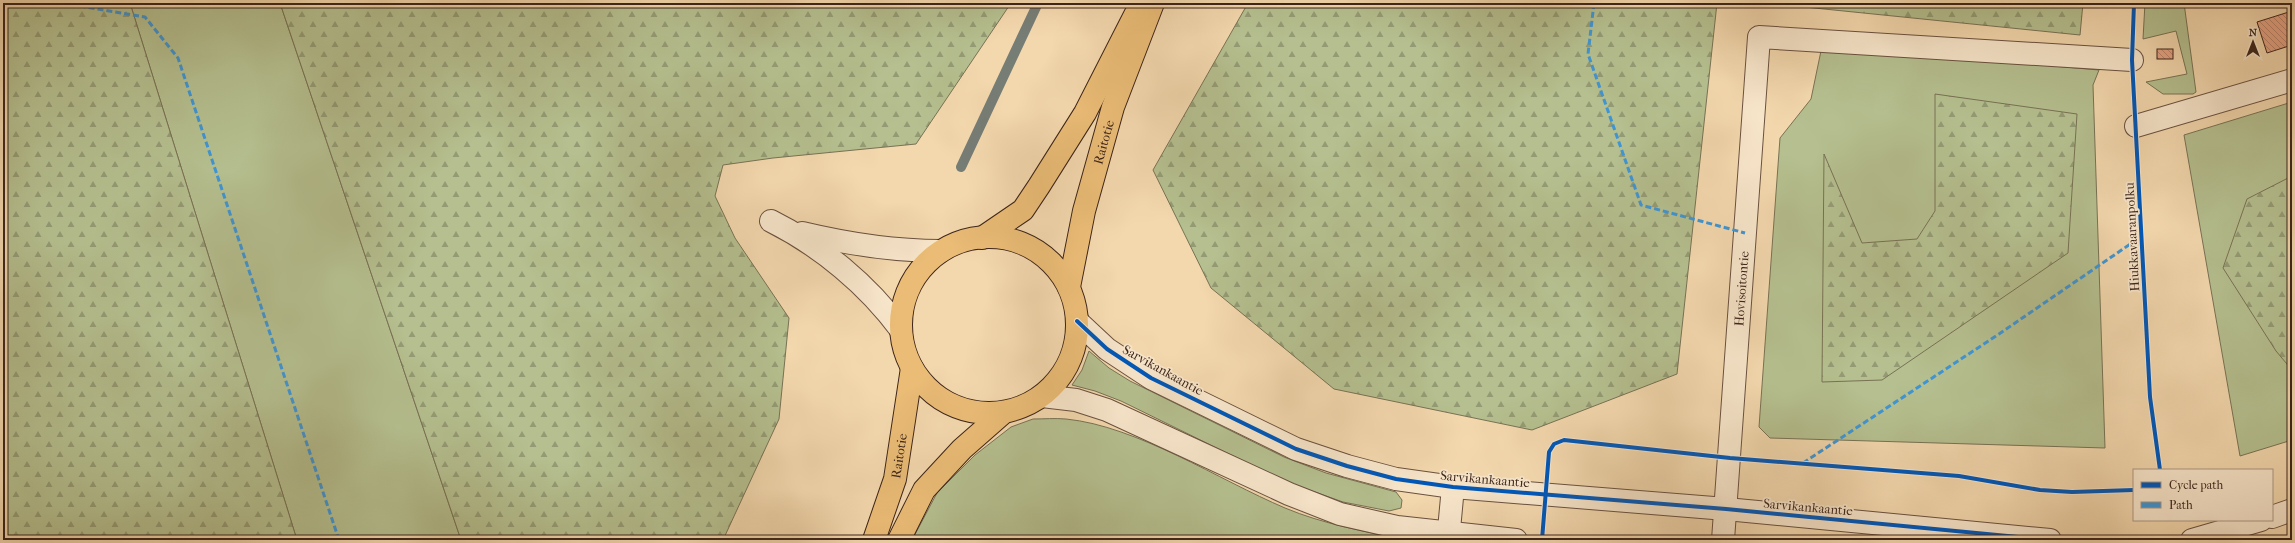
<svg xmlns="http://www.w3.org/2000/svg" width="2295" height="543" font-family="'IM FELL French Canon',serif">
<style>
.grass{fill:#b5bf8f;stroke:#787254}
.forest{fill:url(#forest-firs);stroke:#787254}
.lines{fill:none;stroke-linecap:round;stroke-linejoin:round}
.stream{stroke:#767d75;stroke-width:10}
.building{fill:url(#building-back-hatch);stroke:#3c241a}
.minor-casing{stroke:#6a513f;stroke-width:24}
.tertiary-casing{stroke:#6a513f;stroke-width:24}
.primary-casing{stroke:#3c241a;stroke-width:24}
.minor{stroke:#f7e5ca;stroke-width:22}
.tertiary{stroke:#f7e5ca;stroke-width:22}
.primary{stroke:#eabc76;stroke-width:22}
.quiet{stroke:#3f95d4;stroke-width:3;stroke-dasharray:6 3;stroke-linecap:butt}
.cycleway-casing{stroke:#f7e5ca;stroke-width:6}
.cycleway{stroke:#0057b8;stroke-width:4}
.labels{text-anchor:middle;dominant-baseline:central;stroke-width:3.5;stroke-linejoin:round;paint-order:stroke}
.street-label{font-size:13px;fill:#3c241a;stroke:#f7e5ca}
</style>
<defs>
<pattern id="forest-firs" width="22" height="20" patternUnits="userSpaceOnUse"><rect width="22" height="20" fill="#b5bf8f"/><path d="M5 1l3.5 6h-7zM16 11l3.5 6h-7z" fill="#949b74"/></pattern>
<pattern id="building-back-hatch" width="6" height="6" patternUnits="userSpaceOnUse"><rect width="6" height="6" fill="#e6a485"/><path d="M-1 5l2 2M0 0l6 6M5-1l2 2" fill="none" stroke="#bc856c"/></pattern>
</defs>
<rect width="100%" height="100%" fill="#f3d7ad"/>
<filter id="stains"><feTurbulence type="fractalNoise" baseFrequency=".005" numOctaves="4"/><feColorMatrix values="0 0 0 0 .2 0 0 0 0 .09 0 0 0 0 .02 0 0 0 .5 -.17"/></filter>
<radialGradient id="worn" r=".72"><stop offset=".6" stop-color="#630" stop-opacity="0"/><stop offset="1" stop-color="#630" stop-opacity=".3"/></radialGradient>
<g class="grass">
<polygon points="130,3 280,3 461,540 297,540"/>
<polygon points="2145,3 2184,3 2196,92 2193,94 2163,94 2146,82 2187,74 2176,31 2143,39"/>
<polygon points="1822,46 2099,70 2093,85 2105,448 1770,438 1759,427 1780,138 1811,99"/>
<polygon points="2292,102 2292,440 2240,456 2184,135"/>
<polygon points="1089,351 1109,368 1130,381 1284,457 1326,473 1396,492 1402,500 1401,508 1389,511 1343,502 1284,481 1121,401 1095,391 1072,385 1082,370"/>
<path d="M 1033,419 C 1044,419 1055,418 1066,419 C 1137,426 1219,480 1285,508 C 1323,524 1364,531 1404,540 L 912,540 L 937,493 L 975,455 L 1011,427 Z"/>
</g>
<g class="forest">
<polygon points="3,3 130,3 297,540 3,540"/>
<polygon points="280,3 1011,3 916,144 773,158 723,165 715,196 735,238 789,318 779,419 723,540 461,540"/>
<polygon points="1248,3 1717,3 1677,374 1532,430 1334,389 1211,288 1153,170"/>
<polygon points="1765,3 2083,3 2080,35"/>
<polygon points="1935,94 2077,114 2068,253 1882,380 1822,382 1824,154 1862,243 1917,239 1935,211"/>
<polygon points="2292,176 2292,370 2276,351 2223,268 2247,199"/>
</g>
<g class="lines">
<polyline class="stream" points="961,167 1038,3"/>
</g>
<g class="building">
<polygon points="2292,11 2292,45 2267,53 2257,22"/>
<rect x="2157" y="49" width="16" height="10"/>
</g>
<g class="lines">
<defs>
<g id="minor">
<polyline points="2136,126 2292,80"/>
<path d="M 771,221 C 821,246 868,285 901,330"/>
<path d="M 802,233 C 848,244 893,251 941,251"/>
<polyline points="1448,540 1453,487"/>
<path id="s1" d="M 1723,540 L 1759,37 L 2132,60"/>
</g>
<g id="tertiary">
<polyline points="1077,321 1107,349 1151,378 1296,449 1347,466 1396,479 1453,487 1726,509 2050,540"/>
<polyline points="1042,396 1076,400 1107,410 1289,494 1340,514 1397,527 1516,540"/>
<polyline points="2272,517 2292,510"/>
<polyline points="2192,540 2261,520"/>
</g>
<g id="primary">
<circle cx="989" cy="325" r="88"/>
<polyline points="982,238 1023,210 1039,186 1085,113 1135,15"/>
<path id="s2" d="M 1069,287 L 1084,211 L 1113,107 L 1153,3"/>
<path id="s3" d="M 874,540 L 895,479 L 912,368"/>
<polyline points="899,540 924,490 962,449 1003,413"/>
</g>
</defs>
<use href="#minor" class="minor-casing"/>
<use href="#tertiary" class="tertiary-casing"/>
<use href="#primary" class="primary-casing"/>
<use href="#minor" class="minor"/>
<use href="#tertiary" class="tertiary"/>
<use href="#primary" class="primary"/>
<g class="quiet">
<polyline points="62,3 145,17 178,58 339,540"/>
<polyline points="1594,3 1588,54 1641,205 1745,233"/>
<polyline points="1803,463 1999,334 2142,236"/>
</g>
<defs>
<g id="cycleway">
<polyline points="2134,3 2132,60 2150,397 2160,470"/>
<polyline points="1077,321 1107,349 1151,378 1296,449 1347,466 1396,479 1453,487 1726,509 2050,540"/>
<polyline points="1542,540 1549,452 1554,444 1564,440 1730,458 1959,476 2040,490 2072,492 2134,490"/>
</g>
</defs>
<use href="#cycleway" class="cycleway-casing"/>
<use href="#cycleway" class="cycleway"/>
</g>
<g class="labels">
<g class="street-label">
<text stroke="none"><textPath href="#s2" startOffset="149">Raitotie</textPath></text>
<text transform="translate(2132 237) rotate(-93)">Hiukkavaaranpolku</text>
<text stroke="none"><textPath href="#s1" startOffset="252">Hovisoitontie</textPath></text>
<text transform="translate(1163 370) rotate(29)">Sarvikankaantie</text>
<text stroke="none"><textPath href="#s3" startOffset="88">Raitotie</textPath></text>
<text transform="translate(1485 479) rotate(5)">Sarvikankaantie</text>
<text transform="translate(1808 507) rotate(5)">Sarvikankaantie</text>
</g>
</g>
<rect width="2295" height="543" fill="none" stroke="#f3d7ad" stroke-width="16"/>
<rect x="4" y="4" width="2287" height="535" fill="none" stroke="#3c241a" stroke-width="2"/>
<rect x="8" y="8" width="2279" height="527" fill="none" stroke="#3c241a"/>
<rect x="2133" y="469" width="140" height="52" fill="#f7e5ca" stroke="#ac9884"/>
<rect x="2141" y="482" width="20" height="6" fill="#0057b8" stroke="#ac9884"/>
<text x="2169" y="489" font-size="12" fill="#3c241a">Cycle path</text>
<rect x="2141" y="502" width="20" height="6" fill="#3f95d4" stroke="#ac9884"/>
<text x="2169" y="509" font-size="12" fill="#3c241a">Path</text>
<g transform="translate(2253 42)" stroke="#f7e5ca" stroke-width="3" paint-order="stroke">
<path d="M0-3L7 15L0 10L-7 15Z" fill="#3c241a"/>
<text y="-6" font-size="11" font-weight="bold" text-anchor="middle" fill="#3c241a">N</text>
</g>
<rect width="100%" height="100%" filter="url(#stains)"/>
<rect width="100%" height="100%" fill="url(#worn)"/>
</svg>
